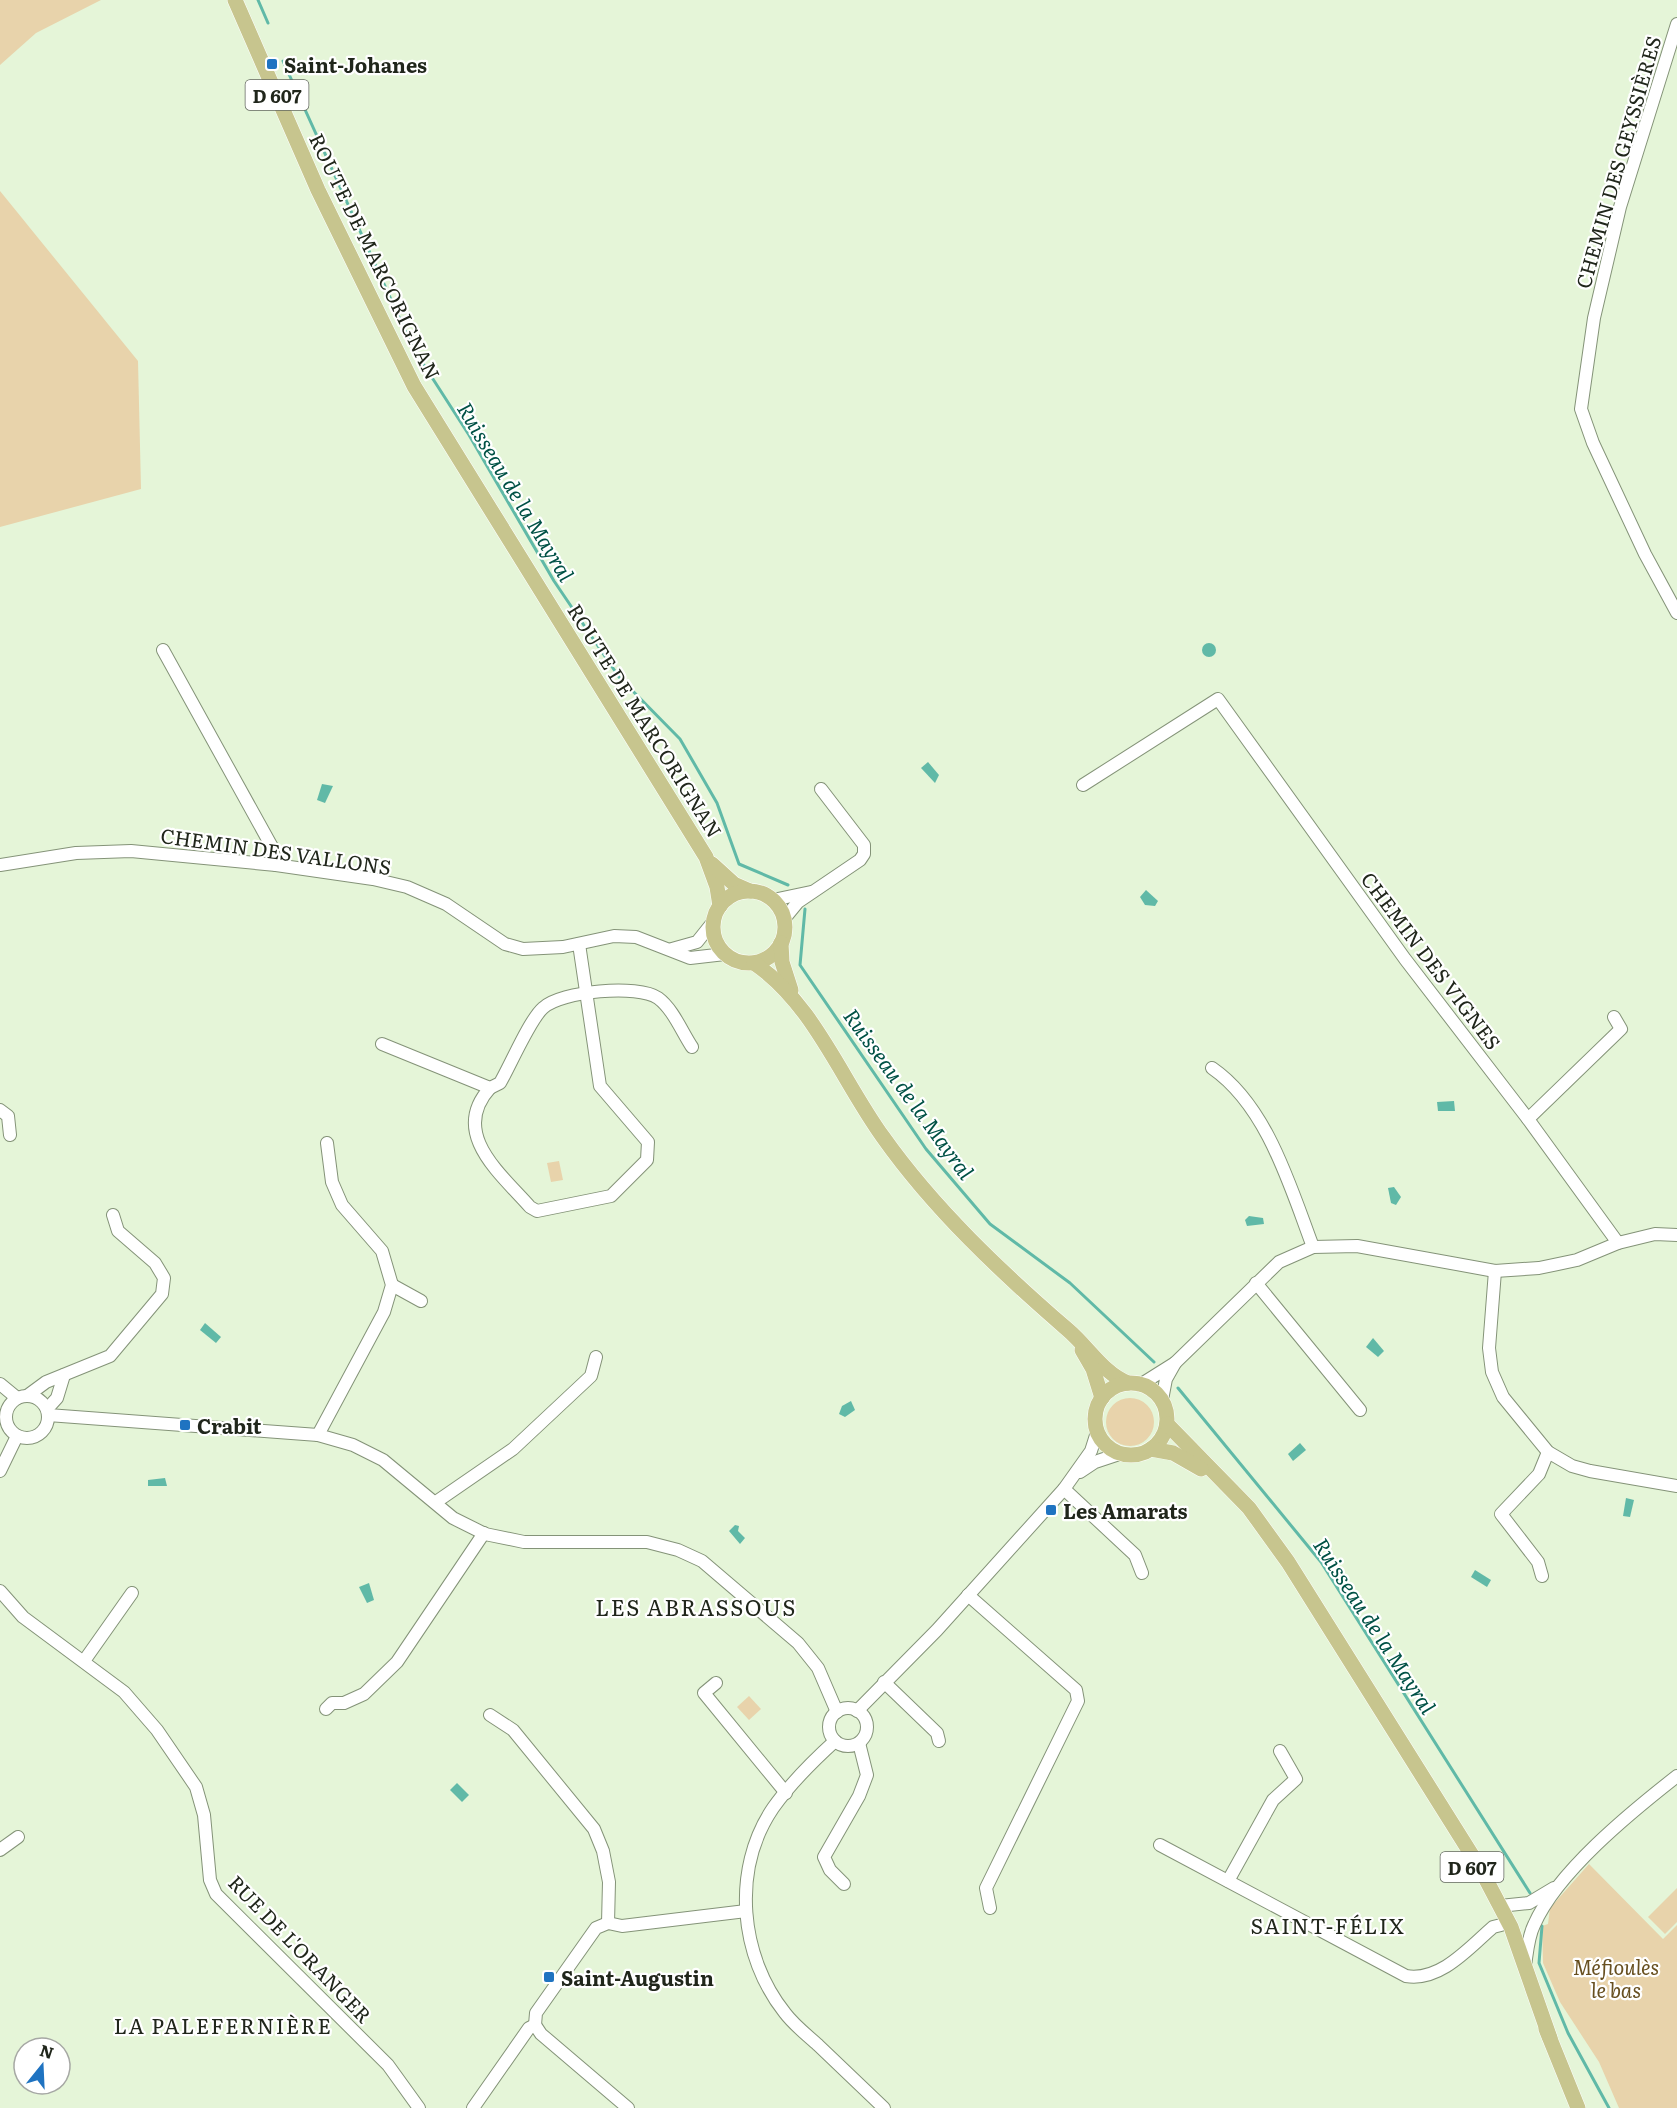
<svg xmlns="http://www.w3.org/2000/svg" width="1677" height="2108" font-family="Literata,serif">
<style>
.green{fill:#e8d3ab}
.water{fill:#60b9a7}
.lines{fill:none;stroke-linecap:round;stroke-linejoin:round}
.stream{stroke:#60b9a7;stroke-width:3}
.minor-casing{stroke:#849378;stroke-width:14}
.major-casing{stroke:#fff;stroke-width:16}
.minor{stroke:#fff;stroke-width:12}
.major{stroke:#c7c58e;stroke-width:15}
.poi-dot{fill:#1f73c1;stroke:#fff;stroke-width:2}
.labels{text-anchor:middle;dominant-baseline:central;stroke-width:4.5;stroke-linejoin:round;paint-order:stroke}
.shield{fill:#fff;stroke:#63675f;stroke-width:1.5}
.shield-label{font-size:18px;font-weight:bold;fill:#20261b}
.poi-label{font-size:20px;font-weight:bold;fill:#20261b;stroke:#fff;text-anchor:start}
.street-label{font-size:20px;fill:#20261b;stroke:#fff}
.park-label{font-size:20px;font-style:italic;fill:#674f1f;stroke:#fff}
.water-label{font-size:21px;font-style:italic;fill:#005145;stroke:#fff}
.neighbourhood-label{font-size:21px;letter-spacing:1.5px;fill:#20261b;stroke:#fff}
.quarter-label{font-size:22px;letter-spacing:1.5px;fill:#20261b;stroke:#fff}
</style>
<rect width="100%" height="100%" fill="#e5f5d8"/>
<g class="green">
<polygon points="0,0 101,0 36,33 0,65"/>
<polygon points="0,191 138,361 141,489 0,527"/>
<polygon points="559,1161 563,1180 551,1182 547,1163"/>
<circle cx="1130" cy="1422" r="24"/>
<polygon points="749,1696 761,1709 749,1720 737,1707"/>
<polygon points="1589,1864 1663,1939 1677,1925 1677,2108 1619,2108 1599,2062 1560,2002 1543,1963 1542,1926 1548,1924 1550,1908"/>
<polygon points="1677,1888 1677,1922 1665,1934 1648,1917"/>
</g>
<g class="water">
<circle cx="1209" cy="650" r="7"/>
<polygon points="928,762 939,775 935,783 921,768"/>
<polygon points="322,784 333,786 325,803 317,800"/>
<polygon points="1146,890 1158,901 1155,906 1145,905 1140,897"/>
<polygon points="1454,1101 1455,1111 1438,1111 1437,1102"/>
<polygon points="1394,1187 1401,1197 1396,1205 1391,1203 1388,1188"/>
<polygon points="1249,1216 1263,1218 1264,1224 1247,1226 1245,1220"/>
<polygon points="205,1323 221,1337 216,1343 200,1330"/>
<polygon points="1373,1338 1384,1351 1378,1357 1366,1347"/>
<polygon points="851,1401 855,1410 845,1417 839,1414 842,1406"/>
<polygon points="1300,1443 1306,1450 1293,1461 1288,1454"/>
<polygon points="165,1478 167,1486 148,1486 148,1480"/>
<polygon points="1626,1498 1634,1500 1630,1517 1623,1516"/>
<polygon points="735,1525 739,1526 738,1531 745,1538 740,1544 729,1531"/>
<polygon points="1475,1570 1491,1580 1487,1587 1471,1577"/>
<polygon points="369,1583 374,1600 367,1603 359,1587"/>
<polygon points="457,1783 469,1795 462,1802 450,1790"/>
</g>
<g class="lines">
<g class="stream">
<polyline points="258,0 268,23"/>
<polyline points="283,61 413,348 469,435 554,581 619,677 680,739 717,803 739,864 788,885"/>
<polyline points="805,909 800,965 926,1149 990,1224 1070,1283 1154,1362"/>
<polyline points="1178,1388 1321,1562 1530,1893"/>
<polyline points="1542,1926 1539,1963 1568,2033 1609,2108"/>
</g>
<defs>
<g id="minor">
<polyline points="1677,24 1620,207 1594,318 1581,409 1593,443 1645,554 1677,613"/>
<polyline points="163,650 272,847 276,865"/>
<polyline points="1083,785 1218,699 1405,959 1528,1119 1618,1243"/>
<polyline points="0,865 76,853 131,851 276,865 373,879 407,887 446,904 505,944 523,949 563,947 614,936 636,937 690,958 725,954"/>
<polyline points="773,900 811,892"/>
<polyline points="784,919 798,902 860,860 864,854 864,845 821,789"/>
<polyline points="672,949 697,942 713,922"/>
<path d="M 382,1044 L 490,1088 L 500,1083 C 510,1066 530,1019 543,1008 C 561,991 638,984 658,998 C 673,1009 682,1032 692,1047"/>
<path d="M 1212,1068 C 1267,1106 1290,1186 1313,1247"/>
<path d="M 490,1088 C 449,1133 501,1174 530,1207 L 537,1211 L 611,1196 L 647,1160 L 648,1142 L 600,1086 L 579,944"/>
<polyline points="0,1110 8,1116 10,1135"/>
<polyline points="1528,1119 1621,1029 1614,1017"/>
<polyline points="1495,1271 1489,1348 1492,1372 1503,1397 1548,1452 1572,1466 1590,1471 1677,1486"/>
<polyline points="1256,1283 1360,1410"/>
<polyline points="392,1285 421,1301"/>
<polyline points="1175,1363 1279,1262 1313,1247 1357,1246 1495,1271 1539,1268 1577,1260 1618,1243 1655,1234 1677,1235"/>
<polyline points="0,1384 17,1398"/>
<polyline points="1140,1385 1175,1363 1166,1379 1162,1400"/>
<polyline points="27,1396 46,1382 110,1356 162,1294 164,1278 155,1263 118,1231 113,1215"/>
<circle cx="27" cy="1417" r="21"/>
<polyline points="47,1409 57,1398 64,1375"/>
<polyline points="48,1415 318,1435 353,1445 383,1460 453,1518 485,1534 524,1542 647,1542 678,1550 702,1561 798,1643 818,1668 837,1712"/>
<polyline points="318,1435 384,1312 392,1285 382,1251 342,1205 332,1182 327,1143"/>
<polyline points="0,1471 17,1436"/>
<polyline points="1080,1472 1095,1462 1119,1454"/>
<polyline points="1064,1489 1135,1555 1142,1573"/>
<polyline points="436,1502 513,1449 591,1376 596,1357"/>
<polyline points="1542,1576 1538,1562 1501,1514 1539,1474 1548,1452"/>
<polyline points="0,1591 23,1617 124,1692 157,1730 196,1787 204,1815 210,1880 216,1894 388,2065 419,2108"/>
<polyline points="968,1595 1076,1690 1078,1701 986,1888 990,1908"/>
<polyline points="84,1661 132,1593"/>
<polyline points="884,1682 937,1733 939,1741"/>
<polyline points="716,1683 704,1693 786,1793"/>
<circle cx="848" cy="1727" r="19"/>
<polyline points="326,1709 332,1703 344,1703 364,1694 397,1662 484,1533"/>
<polyline points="857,1711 937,1630 1064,1489 1091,1451 1097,1432"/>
<polyline points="490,1715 513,1730 594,1829 603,1851 609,1882 608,1923"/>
<path d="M 835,1741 C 813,1761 790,1784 773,1808 C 731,1870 740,1957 785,2013 C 794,2025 807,2035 818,2045 C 840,2066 862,2087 884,2108"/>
<path d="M 1160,1845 L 1406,1976 C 1440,1982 1469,1948 1493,1927 L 1501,1925"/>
<polyline points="0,1850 18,1837"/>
<polyline points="1228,1881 1273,1800 1296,1779 1280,1751"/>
<polyline points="844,1884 830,1870 824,1857 859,1796 867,1775 859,1743"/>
<polyline points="1500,1906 1529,1903 1554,1888"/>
<path d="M 1525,1966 C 1527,1953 1528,1937 1534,1925 C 1557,1872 1631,1812 1677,1776"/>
<polyline points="535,2025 536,2013 596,1928 608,1923 622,1926 746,1911"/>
<polyline points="535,2025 541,2034 628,2108"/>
<polyline points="473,2108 529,2028 535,2025"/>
</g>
<g id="major">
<polyline points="235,0 318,190 414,386 706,857 717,887 720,906"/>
<polyline points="712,864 734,884 750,891"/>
<circle cx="749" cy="927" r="36"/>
<polyline points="781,943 782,962 791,990"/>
<path d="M 754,963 C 814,1004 841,1079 883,1137 C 934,1209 1001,1272 1068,1330 C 1088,1347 1104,1374 1128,1383"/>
<polyline points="1082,1350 1093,1369 1102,1398"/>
<circle cx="1131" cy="1419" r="36"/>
<polyline points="1167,1424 1249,1508 1288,1562 1480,1868 1511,1927 1550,2038"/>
<polyline points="1151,1449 1173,1453 1201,1469"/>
<polyline points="1546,2029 1578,2108"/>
</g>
</defs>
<use href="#minor" class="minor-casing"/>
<use href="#major" class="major-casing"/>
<use href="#minor" class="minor"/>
<use href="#major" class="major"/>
</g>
<g class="poi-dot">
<rect x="266" y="58" width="12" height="12" rx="3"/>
<rect x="179" y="1419" width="12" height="12" rx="3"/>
<rect x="1045" y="1504" width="12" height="12" rx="3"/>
<rect x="543" y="1971" width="12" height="12" rx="3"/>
</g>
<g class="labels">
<g class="shield">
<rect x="245.5" y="80" width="63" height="30" rx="4.5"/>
<rect x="1440.5" y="1852" width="63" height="30" rx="4.5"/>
</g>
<g class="shield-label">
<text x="277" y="95">D 607</text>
<text x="1472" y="1867">D 607</text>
</g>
<g class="poi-label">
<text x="284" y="64">Saint-Johanes</text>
<text x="197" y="1425">Crabit</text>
<text x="1063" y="1510">Les Amarats</text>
<text x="561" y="1977">Saint-Augustin</text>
</g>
<g class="street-label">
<text transform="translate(1617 162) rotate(-74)">CHEMIN DES GEYSSIÈRES</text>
<text transform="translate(376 256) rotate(64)">ROUTE DE MARCORIGNAN</text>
<text transform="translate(646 720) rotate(58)">ROUTE DE MARCORIGNAN</text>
<text transform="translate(276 850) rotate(8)">CHEMIN DES VALLONS</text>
<text transform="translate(1432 960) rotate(53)">CHEMIN DES VIGNES</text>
<text transform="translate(301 1948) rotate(46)">RUE DE L'ORANGER</text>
</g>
<g class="park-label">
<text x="1616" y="1966">Méfioulès<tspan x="1616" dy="23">le bas</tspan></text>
</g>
<g class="water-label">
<text transform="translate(517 491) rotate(59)">Ruisseau de la Mayral</text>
<text transform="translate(910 1093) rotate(54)">Ruisseau de la Mayral</text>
<text transform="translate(1376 1625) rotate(57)">Ruisseau de la Mayral</text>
</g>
<g class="neighbourhood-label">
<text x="1328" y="1924">SAINT-FÉLIX</text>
<text x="223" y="2024">LA PALEFERNIÈRE</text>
</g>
<g class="quarter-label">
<text x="696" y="1606">LES ABRASSOUS</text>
</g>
</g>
<g transform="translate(42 2066) rotate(18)"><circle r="28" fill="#ffffff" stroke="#a6a8a4" stroke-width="1.5"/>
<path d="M0-4.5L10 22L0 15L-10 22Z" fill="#1f73c1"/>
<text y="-9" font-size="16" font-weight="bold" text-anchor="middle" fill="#20261b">N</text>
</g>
</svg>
